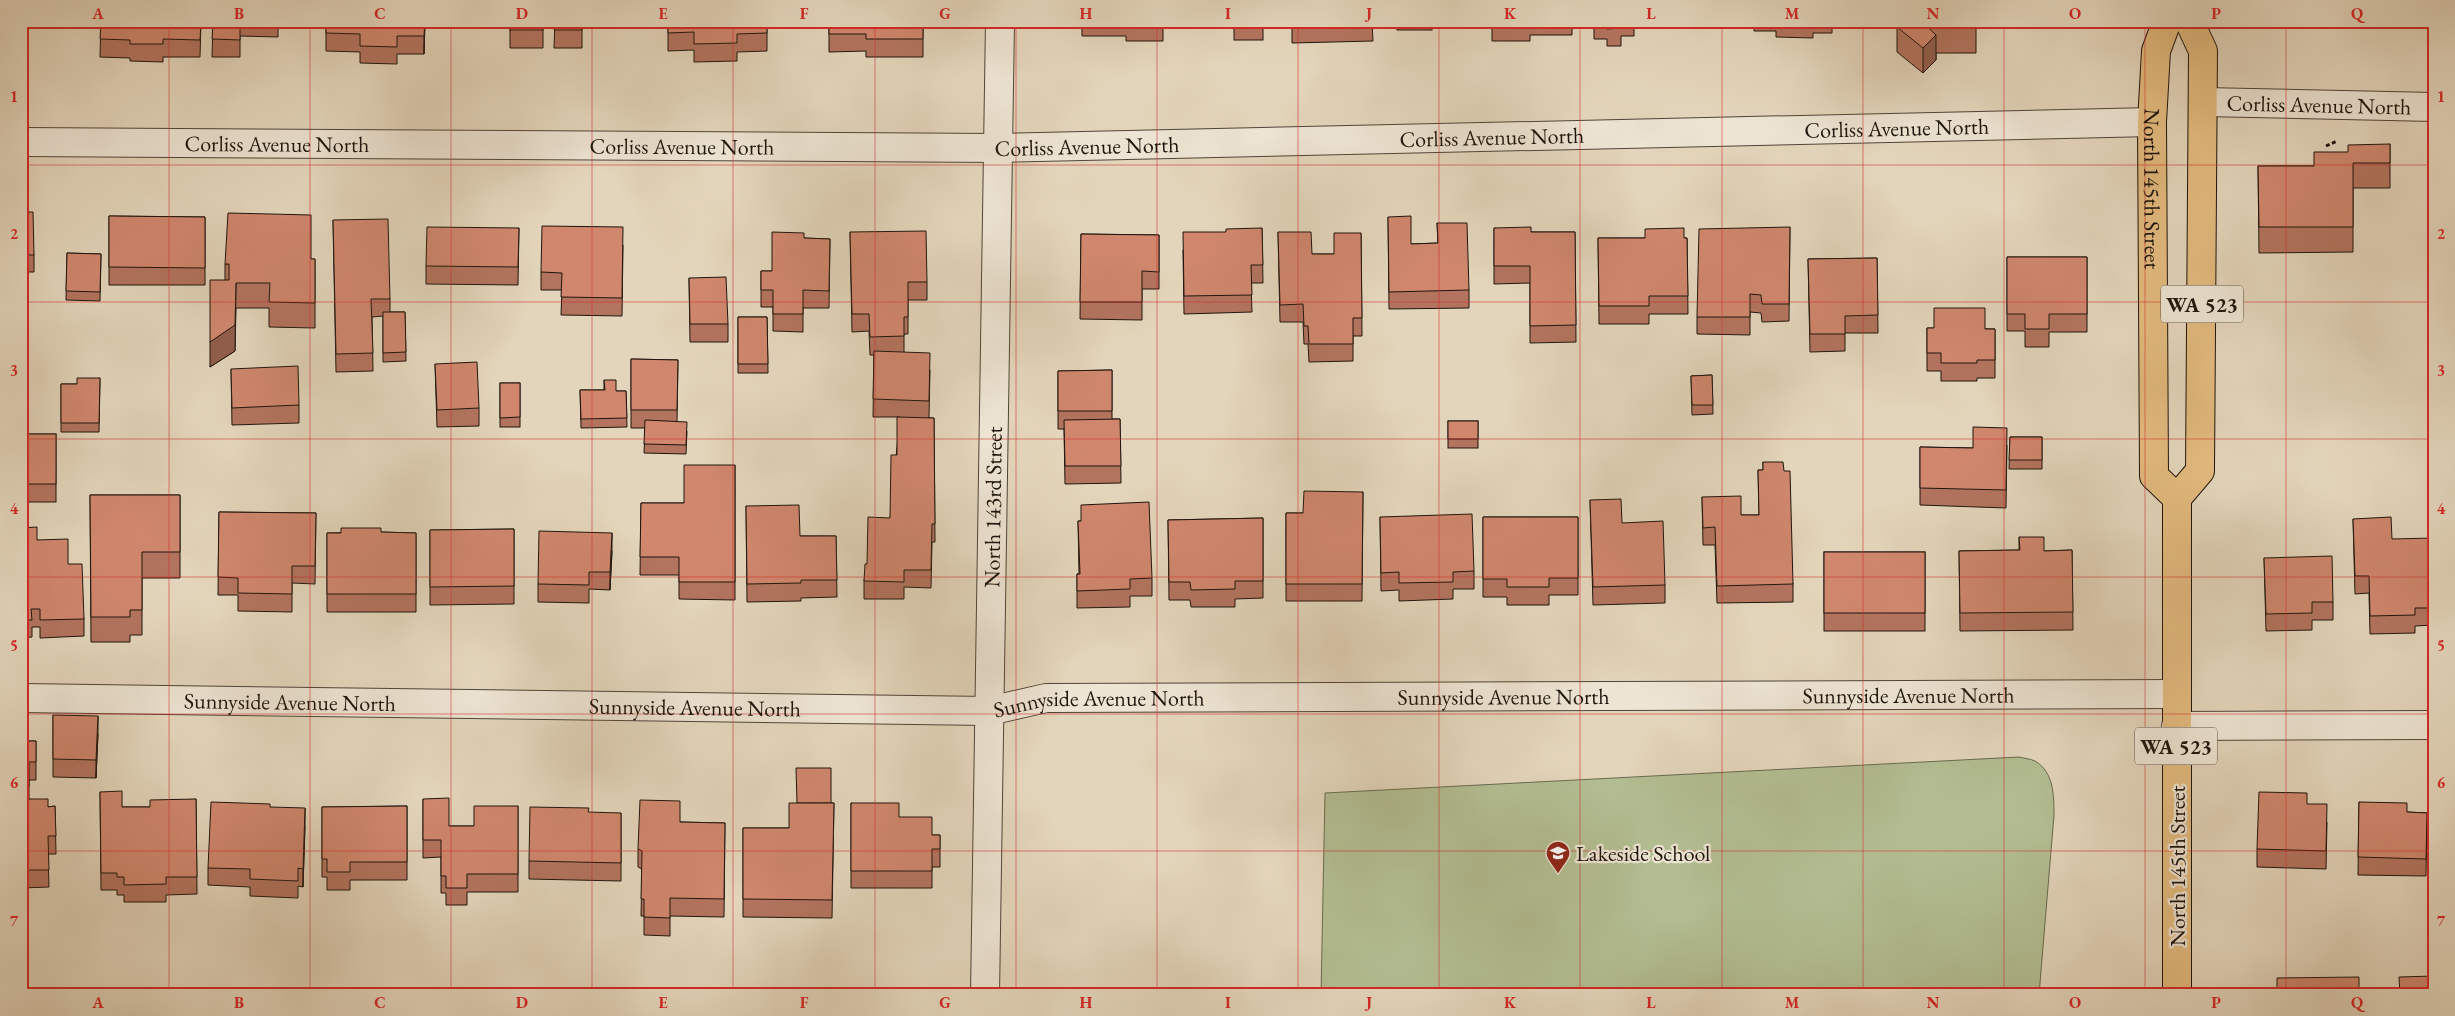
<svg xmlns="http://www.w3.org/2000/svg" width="2455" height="1016" font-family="'EB Garamond',serif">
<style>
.green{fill:#b2be92;stroke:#686a50}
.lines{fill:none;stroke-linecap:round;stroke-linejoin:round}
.minor-casing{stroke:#4f4538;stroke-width:30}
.primary-casing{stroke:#1e150d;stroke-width:30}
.path{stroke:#1e150d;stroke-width:3;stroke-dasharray:4 2.5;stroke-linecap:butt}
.minor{stroke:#ede4d3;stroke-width:28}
.primary{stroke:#e2ba7e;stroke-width:28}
.wall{fill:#b3745f;stroke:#1e150d}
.shaded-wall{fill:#925e4d;stroke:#1e150d}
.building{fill:#d0876e;stroke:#1e150d}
.grid{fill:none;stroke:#d62828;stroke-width:1;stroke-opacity:0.55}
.labels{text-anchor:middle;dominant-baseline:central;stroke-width:4.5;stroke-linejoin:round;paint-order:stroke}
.shield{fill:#ede4d3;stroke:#5c5348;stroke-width:1}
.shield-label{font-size:21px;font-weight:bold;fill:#1e150d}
.street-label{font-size:22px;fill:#1e150d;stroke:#ede4d3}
.poi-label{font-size:22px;fill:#1e150d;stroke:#ede4d3;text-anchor:start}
.neatline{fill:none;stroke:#d62828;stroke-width:2}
.grid-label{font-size:16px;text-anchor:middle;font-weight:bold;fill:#d62828}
</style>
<rect width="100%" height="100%" fill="#e3d5bb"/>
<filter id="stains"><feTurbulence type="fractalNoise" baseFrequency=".004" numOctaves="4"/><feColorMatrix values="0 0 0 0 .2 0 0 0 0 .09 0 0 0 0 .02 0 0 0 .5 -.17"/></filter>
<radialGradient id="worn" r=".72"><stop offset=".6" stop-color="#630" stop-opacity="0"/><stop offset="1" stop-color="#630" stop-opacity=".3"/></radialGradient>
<path class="green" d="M 2019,757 C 2023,758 2031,759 2035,761 C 2054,772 2054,796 2054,815 L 2039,995 L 1321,995 L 1325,793 Z"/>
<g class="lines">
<defs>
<g id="minor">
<path id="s1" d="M 2204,102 L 2434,107"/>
<path id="s2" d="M 21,142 L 997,148 L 2152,122"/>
<path id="s3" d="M 21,698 L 989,711 L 1046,698 L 2177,694"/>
<polyline points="2176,726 2434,725"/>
<path id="s4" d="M 985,995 L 1000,21"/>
</g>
<g id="primary">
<path id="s5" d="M 2167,21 L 2156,51 L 2152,122 L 2154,476 L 2177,498"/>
<polyline points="2177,995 2177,498 2200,471 2203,51 2189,21"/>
</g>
</defs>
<use href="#minor" class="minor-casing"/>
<use href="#primary" class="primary-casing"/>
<polyline class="path" points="2326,146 2337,141"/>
<use href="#minor" class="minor"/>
<use href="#primary" class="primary"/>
</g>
<g class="wall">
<polygon points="101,21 201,21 200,57 163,57 163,62 130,61 130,58 100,57"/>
<polygon points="213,21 314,21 314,27 278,27 278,37 240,36 240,57 212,57"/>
<polygon points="326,21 425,21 424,54 397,54 397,64 360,63 360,52 326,51"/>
<polygon points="474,21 543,21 543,48 510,48 510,25 474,26"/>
<polygon points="555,21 621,21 621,27 582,27 582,48 554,48"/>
<polygon points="668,21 767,21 767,51 737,52 737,61 694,62 694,50 668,51"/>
<polygon points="829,21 923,21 923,57 866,57 866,51 829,52"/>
<polygon points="1082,21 1163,21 1163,41 1126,41 1126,36 1082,36"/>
<rect x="1234" y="21" width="29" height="19"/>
<polygon points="1292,21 1372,21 1373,41 1292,43"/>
<rect x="1397" y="21" width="35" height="9"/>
<polygon points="1492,21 1572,21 1572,35 1530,35 1530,41 1492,41"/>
<polygon points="1594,21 1634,21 1634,36 1621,36 1621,46 1607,46 1607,39 1594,39"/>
<polygon points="1754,21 1832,21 1832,33 1813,33 1813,38 1776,37 1776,31 1754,31"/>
<polygon points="1901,21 1976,21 1976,53 1936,53 1936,60 1923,73 1897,52 1897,27"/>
<rect x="21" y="34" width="2" height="43"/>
<polygon points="2390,144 2390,188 2353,188 2353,252 2259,253 2258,166 2314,166"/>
<polygon points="21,212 34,255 34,272 25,272 25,290 21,290"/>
<polygon points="109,216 205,217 205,285 109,285"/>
<polygon points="1388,217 1411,244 1438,243 1437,223 1469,290 1469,308 1389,309"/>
<polygon points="333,220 390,299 390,312 405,312 406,361 383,362 383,316 372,317 373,371 336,372"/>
<polygon points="1790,227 1789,321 1762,322 1761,313 1750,312 1750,335 1697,334 1697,317"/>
<polygon points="519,228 518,285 426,284 426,266"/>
<polygon points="1262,228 1263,283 1251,283 1252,312 1184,314 1183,250"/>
<polygon points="1494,228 1531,232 1575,232 1576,342 1530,343 1530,283 1494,284"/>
<polygon points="850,232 927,282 927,300 908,300 908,334 904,334 904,352 930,370 929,418 934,418 935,542 932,542 931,588 904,587 904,599 864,599 864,581 867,564 890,518 900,417 873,417 874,355 870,355 869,331 852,332"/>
<polygon points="1278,232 1312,254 1334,254 1361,233 1362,336 1353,336 1353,361 1309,362 1308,344 1304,344 1303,322 1280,322"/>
<polygon points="1081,234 1159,235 1159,289 1142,289 1142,320 1080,319"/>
<polygon points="804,238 830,239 829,308 803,308 803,332 773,331 773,307 761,307 761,271 772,271"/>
<polygon points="1598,238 1687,238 1688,314 1649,314 1649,324 1599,324"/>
<polygon points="623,245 622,316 561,315 562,290 541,290 541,272"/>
<polygon points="67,253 101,254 100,301 66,300"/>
<polygon points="2007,257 2087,257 2087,332 2049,332 2049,347 2025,347 2025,331 2007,331"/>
<polygon points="1877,258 1878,333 1845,333 1845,351 1810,352 1808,259"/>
<polygon points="315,259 315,328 269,327 269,308 236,308 235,351 210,367 225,280 225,264"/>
<polygon points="689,278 728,324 728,342 690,342"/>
<polygon points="738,317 767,317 768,373 738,373"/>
<polygon points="1927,328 1995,329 1995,378 1977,378 1977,381 1941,381 1941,371 1927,371"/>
<polygon points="631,359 678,360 677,422 687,431 686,454 644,453 645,428 631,428"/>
<polygon points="435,364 479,408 479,426 437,427"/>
<polygon points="231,369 299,405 299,423 232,425"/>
<polygon points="1112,370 1112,419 1120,419 1121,483 1065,484 1064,429 1058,429 1058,371"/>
<polygon points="1712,375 1713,414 1692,415 1691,376"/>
<polygon points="100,378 99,432 61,432 61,384 77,384"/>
<polygon points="604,380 616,391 626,391 627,427 581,428 580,390 604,390"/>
<rect x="500" y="383" width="20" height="44"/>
<rect x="1448" y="421" width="30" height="27"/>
<rect x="21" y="434" width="35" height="68"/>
<polygon points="2010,437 2042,437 2042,469 2009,469"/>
<polygon points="2007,445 2006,508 1920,505 1920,447 1973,448"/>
<polygon points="1763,462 1793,584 1793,602 1717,603 1715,545 1703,545 1702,497 1741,515 1759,515 1758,470 1763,470"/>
<polygon points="735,465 735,600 679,599 679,575 640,575 641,503 684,503"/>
<polygon points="1363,492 1362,601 1286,601 1286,513 1303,513"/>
<polygon points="90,495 180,495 180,578 142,578 142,635 130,635 130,642 91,642"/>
<polygon points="1590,500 1622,523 1665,585 1665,603 1593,605"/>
<polygon points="746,506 800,536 836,536 837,597 801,598 801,601 747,602"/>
<polygon points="219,512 316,513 315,584 292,583 292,612 238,611 238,595 218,595"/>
<polygon points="1380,517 1474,571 1474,589 1453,589 1453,599 1399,601 1399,590 1381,591"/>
<polygon points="1483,517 1578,517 1578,595 1549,595 1549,605 1507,605 1507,597 1483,597"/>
<polygon points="1263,518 1263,598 1235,599 1235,607 1191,607 1190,600 1169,600 1168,520"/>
<polygon points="2353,519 2392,539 2434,566 2434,625 2415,626 2415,633 2370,634 2369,593 2355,594"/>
<polygon points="1078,521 1081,521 1152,578 1152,596 1130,596 1130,607 1077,608 1077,574 1079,574"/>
<polygon points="21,528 68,564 84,619 84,636 40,638 40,627 32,627 32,637 21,638"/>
<polygon points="514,529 514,604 430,605 430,530"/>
<polygon points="381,532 416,533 416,612 327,612 327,533"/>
<polygon points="2019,537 2044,551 2072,550 2073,630 1960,631 1959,551 2019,550"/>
<polygon points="612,551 610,590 589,589 589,603 538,602 538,584"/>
<rect x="1824" y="552" width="101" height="79"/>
<polygon points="2264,558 2333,602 2333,620 2312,620 2312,630 2266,631"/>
<polygon points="53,715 98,734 96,778 53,777"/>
<polygon points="21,741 36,741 36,780 29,780 29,799 48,807 55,806 56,854 48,854 49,887 21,888"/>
<polygon points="100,792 122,807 150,807 196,799 197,894 166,895 166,902 124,902 124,895 117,895 117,890 101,890"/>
<polygon points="423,799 449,826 474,826 518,806 518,892 467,892 467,905 446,905 446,893 441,893 441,857 423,858"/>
<polygon points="2359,802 2407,812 2427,813 2426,876 2358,875"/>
<polygon points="831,803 834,803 832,918 743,917 743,828 789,828"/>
<polygon points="851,803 899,817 932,835 940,835 940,867 932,867 932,888 851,888"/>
<polygon points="2307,804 2327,822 2326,869 2257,867 2257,849"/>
<polygon points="407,806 407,880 350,880 350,890 327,890 327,877 322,877 322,807"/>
<polygon points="270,807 305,826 303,887 298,886 298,898 250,896 250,887 208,885 208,868"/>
<polygon points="621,813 621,881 529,879 529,861"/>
<polygon points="680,822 725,823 724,917 670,916 670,936 644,935 644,916 641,916 642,869 638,867 638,849"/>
<rect x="21" y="917" width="6" height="41"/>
</g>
<g class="shaded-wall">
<polygon points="425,21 424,54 424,36"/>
<polygon points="1936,35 1936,60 1923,73 1923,48"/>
<polygon points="236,283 235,351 210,367 210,342"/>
<polygon points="612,533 612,551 610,590 610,572"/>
<polygon points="98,716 98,734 96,778 96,760"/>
<polygon points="305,808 305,826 303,887 303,869"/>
</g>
<g class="building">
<polygon points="101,21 201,21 200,40 163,39 163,44 130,44 130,40 100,39"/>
<polygon points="213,21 240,21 240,40 212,39"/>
<polygon points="326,21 425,21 424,36 397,36 397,47 360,46 360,34 326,33"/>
<rect x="510" y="21" width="33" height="9"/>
<polygon points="555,21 582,21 582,30 554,30"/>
<polygon points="668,21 767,21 767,33 737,34 737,43 694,44 694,32 668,33"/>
<polygon points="829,21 923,21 923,39 866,39 866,34 829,34"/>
<rect x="1126" y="21" width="37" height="2"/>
<rect x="1234" y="21" width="29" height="1"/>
<polygon points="1292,21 1372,21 1373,23 1292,26"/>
<rect x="1492" y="21" width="38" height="2"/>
<polygon points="1594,21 1620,21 1621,28 1607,29 1607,21"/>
<polygon points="1901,21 1921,21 1936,35 1923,48 1897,27"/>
<rect x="1929" y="21" width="47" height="7"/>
<rect x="21" y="34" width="2" height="34"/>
<polygon points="2390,144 2390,163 2353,163 2353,227 2259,227 2258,166 2314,166 2314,152 2348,152 2348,145"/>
<polygon points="21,212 33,212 34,255 24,255 25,272 21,272"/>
<polygon points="228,213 311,215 311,259 315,259 315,303 269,302 270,283 236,283 235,325 210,342 210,280 229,280 229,264 225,264"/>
<polygon points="109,216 205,217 205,268 109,267"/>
<polygon points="1411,216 1411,244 1438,243 1437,223 1467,223 1469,290 1389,292 1388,217"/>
<polygon points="388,219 390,299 371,299 373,353 336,354 333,220"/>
<polygon points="542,226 623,227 622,298 561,297 562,273 541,272"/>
<polygon points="427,227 519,228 518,267 426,266"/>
<polygon points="1531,227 1531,232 1575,232 1576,325 1530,326 1530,266 1494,266 1494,228"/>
<polygon points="1790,227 1789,304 1762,304 1761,295 1750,294 1750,317 1697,317 1699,229"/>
<polygon points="1262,228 1263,265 1251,265 1252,295 1184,296 1183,232 1226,232 1226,229"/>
<polygon points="1684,228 1684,238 1687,238 1688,296 1649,296 1649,306 1599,306 1598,238 1645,238 1645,229"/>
<polygon points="926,231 927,282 908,282 908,317 904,317 904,336 870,337 869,314 852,314 850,232"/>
<polygon points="772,232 804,233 804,238 830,239 829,291 803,290 803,314 773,314 773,290 761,290 761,271 772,271"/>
<polygon points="1278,232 1311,232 1312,254 1334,254 1334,233 1361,233 1362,318 1353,318 1353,344 1309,344 1308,326 1304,326 1303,304 1280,305"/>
<polygon points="1081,234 1159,235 1159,272 1142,271 1142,302 1080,302"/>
<polygon points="67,253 101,254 100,292 66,291"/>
<polygon points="2007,257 2087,257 2087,314 2049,314 2049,329 2025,329 2025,314 2007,314"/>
<polygon points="1877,258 1878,315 1845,316 1845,334 1810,334 1808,259"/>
<polygon points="726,277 728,324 690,324 689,278"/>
<polygon points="1934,308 1985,308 1985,329 1995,329 1995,360 1977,360 1977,363 1941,363 1941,353 1927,353 1927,328 1934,328"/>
<polygon points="383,312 405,312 406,352 383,353"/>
<polygon points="738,317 767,317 768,364 738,364"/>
<polygon points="874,351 930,353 929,401 873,399"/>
<polygon points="631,359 678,360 677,410 631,410"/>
<polygon points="477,362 479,408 437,410 435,364"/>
<polygon points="298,366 299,405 232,408 231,369"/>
<polygon points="1112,370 1112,411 1058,411 1058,371"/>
<polygon points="1712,375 1713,405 1692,405 1691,376"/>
<polygon points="77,378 100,378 99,423 61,423 61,384 77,384"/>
<polygon points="604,380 616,380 616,391 626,391 627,418 581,419 580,390 605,390"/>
<polygon points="500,383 520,383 520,417 500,418"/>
<polygon points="897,417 934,418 935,524 932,524 931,570 904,570 904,582 864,581 865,564 867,564 868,517 890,518 891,455 897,455"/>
<polygon points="1120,419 1121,466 1065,466 1064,420"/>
<polygon points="645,420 687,422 686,445 644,444"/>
<rect x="1448" y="421" width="30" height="18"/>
<polygon points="1973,427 2007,428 2006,490 1920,488 1920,447 1973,448"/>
<rect x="21" y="434" width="35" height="50"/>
<polygon points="2010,437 2042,437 2042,460 2009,460"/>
<polygon points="1763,462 1783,462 1784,471 1790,471 1793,584 1717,586 1715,527 1703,528 1702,497 1741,496 1741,515 1759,515 1758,470 1763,470"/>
<polygon points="684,465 735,465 735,582 679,582 679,557 640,557 641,503 684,503"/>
<polygon points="1304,491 1363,492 1362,584 1286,584 1286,513 1303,513"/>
<polygon points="90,495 180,495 180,552 142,552 142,610 130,610 130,617 91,617"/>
<polygon points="1621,499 1622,523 1663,521 1665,585 1593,587 1590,500"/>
<polygon points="1149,502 1152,578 1130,579 1130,589 1077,591 1077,574 1080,574 1078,521 1081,521 1081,505"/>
<polygon points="799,505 800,536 836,536 837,580 801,580 801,583 747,584 746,506"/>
<polygon points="219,512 316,513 315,566 292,566 292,594 238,593 238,578 218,577"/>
<polygon points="1472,514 1474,571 1453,572 1453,582 1399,583 1399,572 1381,573 1380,517"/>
<polygon points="1483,517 1578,517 1578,578 1549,578 1549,587 1507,587 1507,579 1483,579"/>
<polygon points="2391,517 2392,539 2433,538 2434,608 2415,608 2415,615 2370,616 2369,576 2355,576 2353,519"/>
<polygon points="1263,518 1263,581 1235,581 1235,589 1191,590 1190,582 1169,582 1168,520"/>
<polygon points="37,527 37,540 68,539 68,564 82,564 84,619 40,620 40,609 31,609 32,620 21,620 21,528"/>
<polygon points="341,528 381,528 381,532 416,533 416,594 327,594 327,533 341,533"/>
<polygon points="514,529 514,586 430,587 430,530"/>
<polygon points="539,531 612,533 610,572 589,572 589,585 538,584"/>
<polygon points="2019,537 2044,537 2044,551 2072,550 2073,612 1960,613 1959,551 2020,550"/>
<rect x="1824" y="552" width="101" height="61"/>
<polygon points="2332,556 2333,602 2312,602 2312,613 2266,614 2264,558"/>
<polygon points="53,715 98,716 96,760 53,759"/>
<polygon points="21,741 36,741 36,762 29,762 29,787 21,787"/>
<polygon points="796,768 831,768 831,803 797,803"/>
<polygon points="122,791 122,807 150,807 150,800 196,799 197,877 166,877 166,884 124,885 124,877 117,877 117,873 101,873 100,792"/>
<polygon points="2259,792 2307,793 2307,804 2327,804 2326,851 2257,849"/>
<polygon points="449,798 449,826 474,826 474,806 518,806 518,874 467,874 467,888 446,888 446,876 441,876 441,840 423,840 423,799"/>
<polygon points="21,799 48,799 48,807 55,806 56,836 48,836 49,870 21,870"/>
<polygon points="640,800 680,801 680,822 725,823 724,899 670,898 670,918 644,917 644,899 641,899 642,851 638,849"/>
<polygon points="211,802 270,804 270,807 305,808 303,869 298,868 298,881 250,879 250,869 208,868"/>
<polygon points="2359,802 2407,803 2407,812 2427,813 2426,859 2358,857"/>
<polygon points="789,803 834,803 832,900 743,899 743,828 789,828"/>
<polygon points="851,803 899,803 899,817 932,817 932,835 940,835 940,849 932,849 932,871 851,871"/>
<polygon points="407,806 407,862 350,862 350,872 327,872 327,859 322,859 322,807"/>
<polygon points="530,807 589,808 588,812 621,813 621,863 529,861"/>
<rect x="21" y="917" width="6" height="23"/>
<polygon points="2434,976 2434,995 2400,995 2399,977"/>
<polygon points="2359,977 2359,995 2277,995 2277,978"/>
</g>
<path class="grid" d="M 169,21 L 169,995M 310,21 L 310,995M 451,21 L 451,995M 592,21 L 592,995M 733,21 L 733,995M 875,21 L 875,995M 1016,21 L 1016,995M 1157,21 L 1157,995M 1298,21 L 1298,995M 1439,21 L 1439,995M 1580,21 L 1580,995M 1722,21 L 1722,995M 1863,21 L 1863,995M 2004,21 L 2004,995M 2145,21 L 2145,995M 2286,21 L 2286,995M 21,165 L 2434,165M 21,302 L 2434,302M 21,439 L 2434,439M 21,577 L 2434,577M 21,714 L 2434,714M 21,851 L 2434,851"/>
<defs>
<symbol id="school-pin" viewBox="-11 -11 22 30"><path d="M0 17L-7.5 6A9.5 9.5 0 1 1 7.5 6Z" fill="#8f2418" stroke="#ede4d3"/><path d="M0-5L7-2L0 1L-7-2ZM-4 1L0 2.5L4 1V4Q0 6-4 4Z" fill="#fff"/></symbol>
</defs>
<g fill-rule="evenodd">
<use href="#school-pin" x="1544" y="839" width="28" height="38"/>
</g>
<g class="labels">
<g class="shield">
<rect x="2161" y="285.5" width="82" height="37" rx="4"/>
<rect x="2135" y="727.5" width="82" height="37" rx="4"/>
</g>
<g class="shield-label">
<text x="2202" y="304">WA 523</text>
<text x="2176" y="746">WA 523</text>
</g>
<g class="street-label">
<text stroke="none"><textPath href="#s1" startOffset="115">Corliss Avenue North</textPath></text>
<text stroke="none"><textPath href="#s2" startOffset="1876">Corliss Avenue North</textPath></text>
<text stroke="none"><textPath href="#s2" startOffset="1471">Corliss Avenue North</textPath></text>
<text stroke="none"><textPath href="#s2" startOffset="256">Corliss Avenue North</textPath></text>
<text stroke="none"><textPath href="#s2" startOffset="661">Corliss Avenue North</textPath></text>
<text stroke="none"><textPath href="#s2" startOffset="1066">Corliss Avenue North</textPath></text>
<text stroke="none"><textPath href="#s5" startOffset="170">North 145th Street</textPath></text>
<text stroke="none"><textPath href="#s4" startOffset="488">North 143rd Street</textPath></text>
<text stroke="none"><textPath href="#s3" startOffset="1889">Sunnyside Avenue North</textPath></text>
<text stroke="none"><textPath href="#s3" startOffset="1484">Sunnyside Avenue North</textPath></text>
<text stroke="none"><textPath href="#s3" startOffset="269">Sunnyside Avenue North</textPath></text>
<text stroke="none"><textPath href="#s3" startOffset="1079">Sunnyside Avenue North</textPath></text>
<text stroke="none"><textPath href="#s3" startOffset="674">Sunnyside Avenue North</textPath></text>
<text transform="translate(2177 866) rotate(-90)">North 145th Street</text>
</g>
<g class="poi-label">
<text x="1576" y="853">Lakeside School</text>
</g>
</g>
<rect width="2455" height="1016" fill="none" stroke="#e3d5bb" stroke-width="55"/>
<rect x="28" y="28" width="2400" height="960" class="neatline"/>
<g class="grid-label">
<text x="98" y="19">A</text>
<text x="239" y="19">B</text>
<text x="380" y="19">C</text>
<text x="522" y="19">D</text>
<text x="663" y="19">E</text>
<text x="804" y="19">F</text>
<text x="945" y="19">G</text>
<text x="1086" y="19">H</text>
<text x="1228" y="19">I</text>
<text x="1369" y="19">J</text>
<text x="1510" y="19">K</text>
<text x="1651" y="19">L</text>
<text x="1792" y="19">M</text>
<text x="1933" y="19">N</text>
<text x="2075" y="19">O</text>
<text x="2216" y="19">P</text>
<text x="2357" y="19">Q</text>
<text x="14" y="102">1</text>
<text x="2441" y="102">1</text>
<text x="14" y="239">2</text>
<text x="2441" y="239">2</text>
<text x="14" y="376">3</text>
<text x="2441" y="376">3</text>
<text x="14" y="514">4</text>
<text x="2441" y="514">4</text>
<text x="14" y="651">5</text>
<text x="2441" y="651">5</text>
<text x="14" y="788">6</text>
<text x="2441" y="788">6</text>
<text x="14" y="926">7</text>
<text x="2441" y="926">7</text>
<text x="98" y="1008">A</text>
<text x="239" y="1008">B</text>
<text x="380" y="1008">C</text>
<text x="522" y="1008">D</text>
<text x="663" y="1008">E</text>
<text x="804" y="1008">F</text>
<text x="945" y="1008">G</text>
<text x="1086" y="1008">H</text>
<text x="1228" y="1008">I</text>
<text x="1369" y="1008">J</text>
<text x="1510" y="1008">K</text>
<text x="1651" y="1008">L</text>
<text x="1792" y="1008">M</text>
<text x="1933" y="1008">N</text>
<text x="2075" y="1008">O</text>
<text x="2216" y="1008">P</text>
<text x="2357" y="1008">Q</text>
</g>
<rect width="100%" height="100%" filter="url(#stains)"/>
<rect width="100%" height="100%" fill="url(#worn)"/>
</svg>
